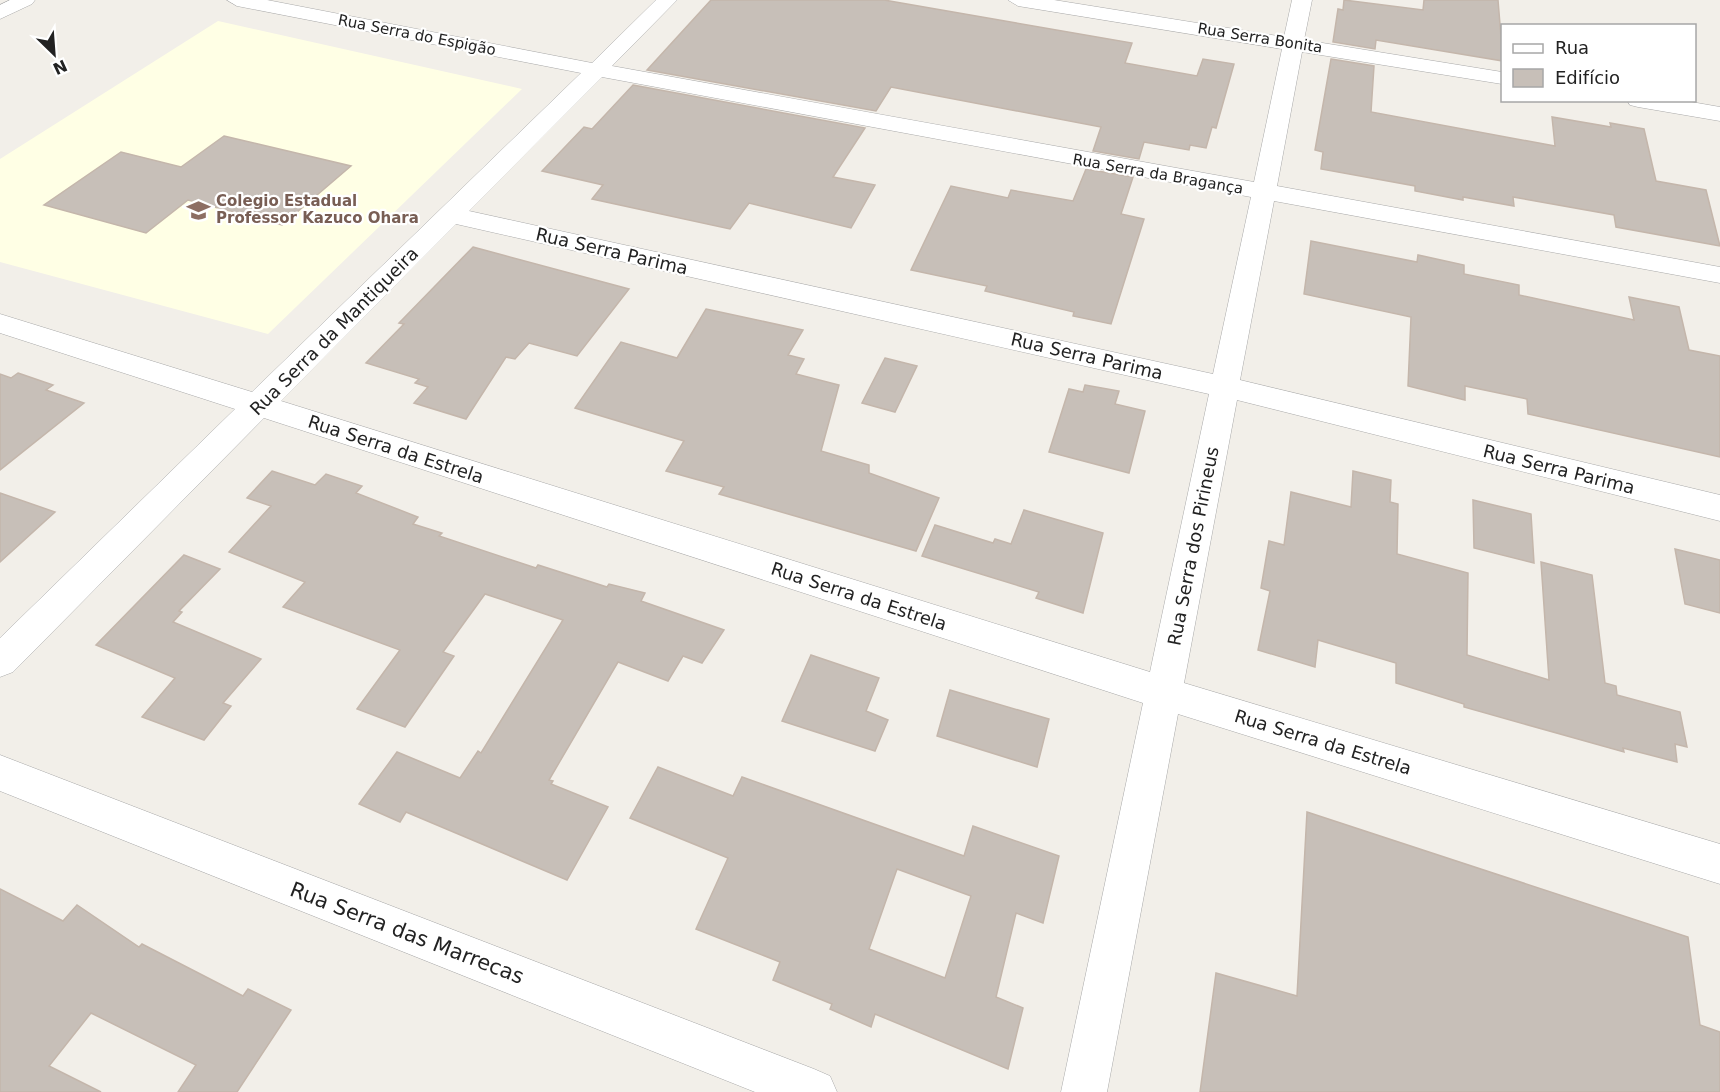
<svg xmlns="http://www.w3.org/2000/svg" width="1720" height="1092" font-family="'DejaVu Sans',sans-serif">
<style>
.education{fill:#ffffe5}
.building{fill:#c7bfb8;stroke:#c4b6ab;stroke-width:1.5;fill-rule:evenodd}
.lines{fill:none;stroke-linecap:round;stroke-linejoin:round}
.minor-casing{stroke:#a9a9a9;stroke-width:1}
.minor{fill:#fff;fill-rule:evenodd}
.labels{text-anchor:middle;dominant-baseline:central;stroke-width:4.5;stroke-linejoin:round;paint-order:stroke}
.far-street-label{font-size:15px;fill:#222;stroke:#fff}
.far-education-label{font-size:15px;font-weight:bold;fill:#785e54;stroke:#fff;text-anchor:start}
.street-label{font-size:18px;fill:#222;stroke:#fff}
.near-street-label{font-size:21px;fill:#222;stroke:#fff}
</style>
<rect width="100%" height="100%" fill="#f2efe9"/>
<polygon class="education" points="218,21 522,89 268,334 0,262 0,159"/>
<g class="building">
<polygon points="711,0 884,0 1132,43 1125,63 1197,76 1203,59 1234,64 1216,128 1212,127 1206,148 1190,145 1189,150 1144,142 1139,159 1093,151 1101,127 891,87 876,111 647,70"/>
<polygon points="1344,0 1423,10 1424,0 1498,0 1503,61 1376,40 1375,49 1333,42 1338,9 1343,10"/>
<polygon points="1331,59 1374,66 1371,112 1555,146 1552,117 1611,127 1610,123 1644,129 1656,181 1706,190 1720,246 1616,227 1614,215 1513,197 1514,206 1463,197 1463,200 1415,191 1415,186 1321,169 1323,152 1315,150"/>
<polygon points="633,85 865,128 833,177 875,185 851,228 749,203 730,229 592,199 603,185 542,171 584,127 592,129"/>
<polygon points="224,136 351,166 282,225 188,200 146,233 44,205 121,152 181,167"/>
<polygon points="1086,169 1133,177 1121,214 1144,219 1111,324 1073,316 1074,312 985,291 987,286 911,270 951,186 1008,198 1011,190 1073,201"/>
<polygon points="1311,241 1417,262 1418,255 1464,265 1464,274 1519,285 1519,295 1634,320 1629,297 1679,307 1689,350 1720,356 1720,457 1528,414 1527,399 1465,386 1465,400 1408,386 1411,317 1304,294"/>
<polygon points="473,247 629,289 577,356 529,343 515,359 506,357 466,419 414,403 428,387 415,383 419,379 366,363 404,324 399,323"/>
<polygon points="706,309 803,330 788,355 804,359 796,374 839,385 821,451 869,465 869,473 939,498 916,551 719,494 724,487 666,471 684,441 575,408 621,342 677,358"/>
<polygon points="885,358 917,366 895,412 862,403"/>
<polygon points="18,373 53,385 46,390 84,403 0,470 0,374 11,378"/>
<polygon points="1085,385 1119,391 1115,404 1145,411 1129,473 1049,452 1069,389 1083,392"/>
<polygon points="272,471 315,485 326,474 362,486 356,493 418,517 413,524 442,533 439,536 536,568 538,565 607,587 609,584 645,593 641,601 724,630 702,663 683,656 668,681 618,662 549,780 553,781 551,784 608,807 567,880 406,812 400,822 359,804 397,752 460,778 478,751 481,753 563,620 485,594 443,652 454,656 405,727 357,709 400,650 283,607 305,582 229,552 271,506 247,498"/>
<polygon points="1353,471 1391,480 1390,502 1398,504 1397,554 1468,573 1467,655 1549,680 1541,562 1592,575 1605,683 1616,686 1617,695 1680,712 1687,747 1675,744 1677,762 1623,748 1624,752 1464,707 1464,704 1396,683 1396,663 1318,640 1315,667 1258,650 1270,591 1261,588 1269,541 1284,545 1291,492 1351,507"/>
<polygon points="0,493 55,512 0,562"/>
<polygon points="1473,500 1531,514 1534,563 1474,548"/>
<polygon points="1024,510 1103,533 1083,613 1036,598 1039,592 922,556 935,525 993,543 995,539 1011,544"/>
<polygon points="1675,549 1720,560 1720,613 1685,604"/>
<polygon points="184,555 220,569 179,611 182,612 173,622 261,659 223,703 231,706 204,740 142,717 175,678 96,645"/>
<polygon points="811,655 879,678 866,711 888,720 875,751 782,721"/>
<polygon points="950,690 1049,719 1037,767 937,736"/>
<path d="M 658,767 L 733,796 L 742,777 L 964,856 L 973,826 L 1059,856 L 1043,923 L 1016,913 L 996,997 L 1023,1008 L 1008,1069 L 875,1014 L 871,1027 L 830,1009 L 832,1004 L 773,980 L 780,962 L 696,929 L 728,858 L 630,818 ZM 897,869 L 971,896 L 945,978 L 869,949 Z"/>
<polygon points="1307,812 1688,937 1700,1025 1720,1032 1720,1092 1200,1092 1216,973 1297,996"/>
<polygon points="0,889 63,921 77,905 139,947 142,944 243,996 248,989 291,1010 237,1092 178,1092 196,1065 91,1013 49,1066 101,1092 0,1092"/>
</g>
<g class="lines">
<defs>
<g id="minor">
<polygon points="10,0 35,0 32,4 0,19 0,5"/>
<path d="M 227,0 L 267,0 L 592,63 L 656,0 L 677,0 L 612,66 L 1254,182 L 1282,49 L 1018,6 L 1008,0 L 1054,0 L 1284,37 L 1292,0 L 1312,0 L 1304,40 L 1502,72 L 1502,84 L 1302,52 L 1277,186 L 1720,267 L 1720,283 L 1274,201 L 1240,380 L 1720,495 L 1720,521 L 1237,400 L 1184,683 L 1720,844 L 1720,884 L 1178,714 L 1107,1092 L 1061,1092 L 1143,703 L 264,418 L 13,672 L 0,677 L 0,638 L 235,409 L 0,333 L 0,314 L 252,392 L 581,73 L 237,6 ZM 602,77 L 1251,197 L 1213,374 L 469,211 ZM 456,224 L 1209,394 L 1150,672 L 281,401 Z"/>
<polygon points="1627,100 1680,100 1720,107 1720,121 1638,107 1630,105"/>
<polygon points="0,755 814,1069 830,1076 837,1092 755,1092 0,791"/>
</g>
</defs>
<use href="#minor" class="minor-casing"/>
<use href="#minor" class="minor"/>
</g>
<defs>
<symbol id="school-bare" viewBox="-9 -9 18 18"><path d="M0-5L7-2L0 1L-7-2ZM-4 1L0 2.5L4 1V4Q0 6-4 4Z" fill="#8d6e63" stroke="#fff" stroke-width="2.5" paint-order="stroke"/></symbol>
</defs>
<g fill-rule="evenodd">
<use href="#school-bare" x="182" y="194" width="33" height="33"/>
</g>
<g class="labels">
<g class="far-street-label">
<text transform="translate(417 35) rotate(11)">Rua Serra do Espigão</text>
<text transform="translate(1260 38) rotate(9)">Rua Serra Bonita</text>
<text transform="translate(1158 174) rotate(10)">Rua Serra da Bragança</text>
</g>
<g class="far-education-label">
<text x="216" y="201">Colegio Estadual<tspan x="216" dy="17">Professor Kazuco Ohara</tspan></text>
</g>
<g class="street-label">
<text transform="translate(612 251) rotate(13)">Rua Serra Parima</text>
<text transform="translate(334 331) rotate(-45)">Rua Serra da Mantiqueira</text>
<text transform="translate(1087 356) rotate(13)">Rua Serra Parima</text>
<text transform="translate(396 449) rotate(18)">Rua Serra da Estrela</text>
<text transform="translate(1559 469) rotate(14)">Rua Serra Parima</text>
<text transform="translate(1193 546) rotate(-79)">Rua Serra dos Pirineus</text>
<text transform="translate(859 596) rotate(18)">Rua Serra da Estrela</text>
<text transform="translate(1323 742) rotate(17)">Rua Serra da Estrela</text>
</g>
<g class="near-street-label">
<text transform="translate(407 933) rotate(21)">Rua Serra das Marrecas</text>
</g>
</g>
<rect x="1501" y="24" width="195" height="78" fill="#ffffff" stroke="#a7a7a7" stroke-width="1.5"/>
<rect x="1513" y="44" width="30" height="9" fill="#ffffff" stroke="#a7a7a7" stroke-width="1.5"/>
<text x="1555" y="54" font-size="18" fill="#222222">Rua</text>
<rect x="1513" y="69" width="30" height="18" fill="#c7bfb8" stroke="#a7a7a7" stroke-width="1.5"/>
<text x="1555" y="84" font-size="18" fill="#222222">Edifício</text>
<g transform="translate(54 54) rotate(155)" stroke="#ffffff" stroke-width="4.5" paint-order="stroke">
<path d="M0-4.5L10 22L0 15L-10 22Z" fill="#222222"/>
<text y="-9" font-size="16" font-weight="bold" text-anchor="middle" fill="#222222">N</text>
</g>
</svg>
